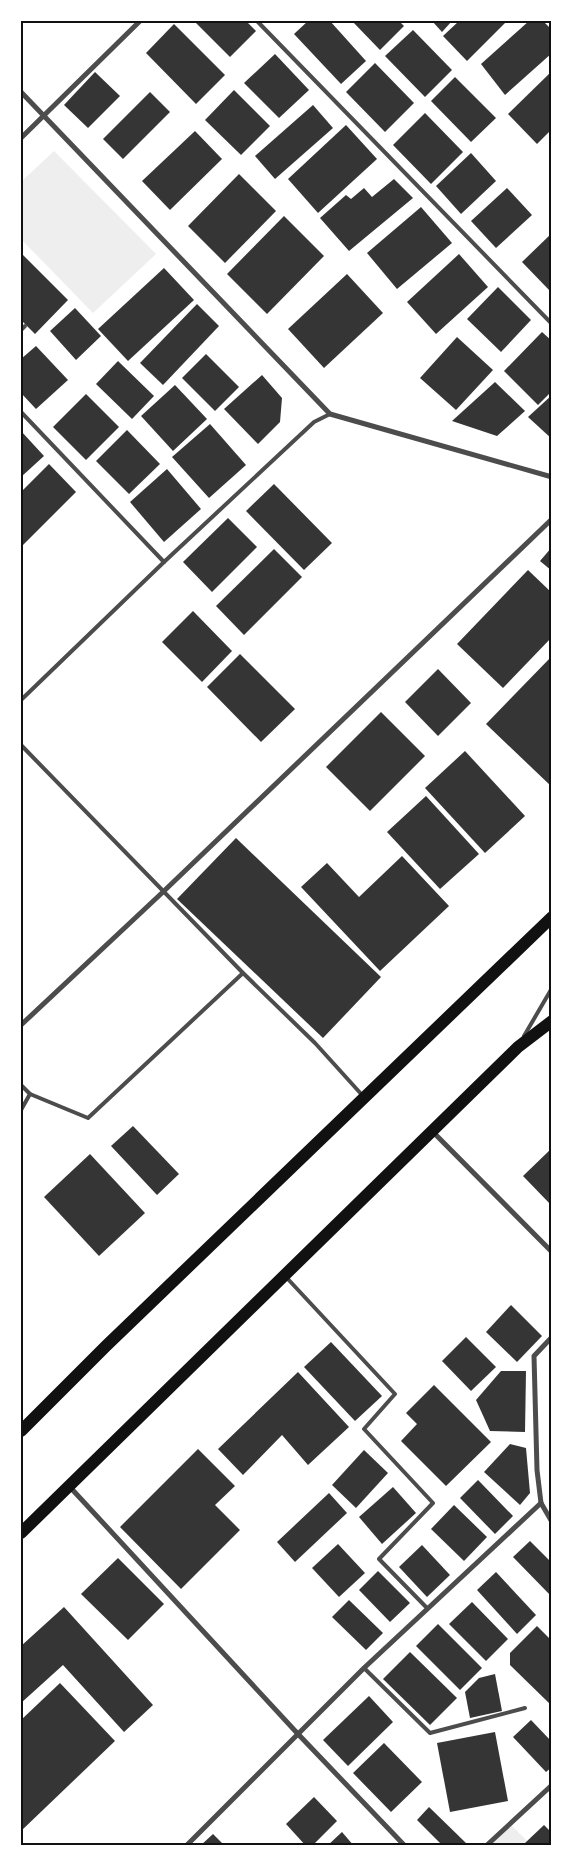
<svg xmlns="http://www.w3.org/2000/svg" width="573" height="1867" font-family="Commissioner,sans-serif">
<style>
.green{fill:#eee}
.building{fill:#353535}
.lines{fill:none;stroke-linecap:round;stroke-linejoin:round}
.service{stroke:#4c4c4c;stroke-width:4}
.minor{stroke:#4c4c4c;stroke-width:5}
.primary{stroke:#111;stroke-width:12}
.neatline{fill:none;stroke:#111;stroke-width:2}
</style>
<rect width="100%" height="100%" fill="#fff"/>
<g class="green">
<polygon points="54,151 156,254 93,313 21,239 21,182"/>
<polygon points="510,1824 532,1846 486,1846"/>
</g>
<g class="building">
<polygon points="194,21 246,21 256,31 230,57"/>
<polygon points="308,21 330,21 366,61 341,84 294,34"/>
<polygon points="352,21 399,21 404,26 380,50"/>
<polygon points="432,21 452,21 442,32"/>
<polygon points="459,21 507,21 467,61 443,36"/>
<polygon points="529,21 543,21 552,30 552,53 505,95 481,64"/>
<polygon points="174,24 225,75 196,104 146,53"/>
<polygon points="413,30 452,70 425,97 385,56"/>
<polygon points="275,54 309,90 279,118 244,83"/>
<polygon points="375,63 414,103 385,132 346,92"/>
<polygon points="552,71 552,129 537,144 508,114"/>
<polygon points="95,72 120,96 88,128 64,105"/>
<polygon points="455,77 496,118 471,142 431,101"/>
<polygon points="234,90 270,126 241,155 205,120"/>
<polygon points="150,92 170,112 123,159 103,139"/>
<polygon points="313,105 333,128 275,179 255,156"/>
<polygon points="425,113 463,152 431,184 393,145"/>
<polygon points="346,125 377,159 318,213 288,179"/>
<polygon points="195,131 222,159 170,210 142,181"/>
<polygon points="471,153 496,181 461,214 436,186"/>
<polygon points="239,174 276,211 225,263 188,226"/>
<polygon points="394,179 413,198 349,251 320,218 346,195 351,199 364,188 372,197"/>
<polygon points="507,188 532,215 496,248 471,221"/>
<polygon points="421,207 452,243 397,289 367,253"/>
<polygon points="284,216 324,256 267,314 227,274"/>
<polygon points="552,233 552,290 550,291 522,262"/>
<polygon points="21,253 68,300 35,334 21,320"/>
<polygon points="459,254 488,287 436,334 407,302"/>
<polygon points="164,268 194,300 128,361 98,329"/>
<polygon points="347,274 383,313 324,368 288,329"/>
<polygon points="498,287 531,320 501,352 467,319"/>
<polygon points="197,304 219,326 163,385 140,363"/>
<polygon points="75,308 101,336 76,360 50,331"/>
<polygon points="542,332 552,341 552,391 538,405 504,371"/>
<polygon points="457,337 493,370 456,410 420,378"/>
<polygon points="36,346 68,380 36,409 21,393 21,359"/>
<polygon points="206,354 239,387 215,411 182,378"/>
<polygon points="118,361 154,396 132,419 96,384"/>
<polygon points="262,375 282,398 280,422 258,444 224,409"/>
<polygon points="495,382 525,411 497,436 452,421"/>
<polygon points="175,385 207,419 173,451 141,416"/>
<polygon points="86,394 119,427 86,460 53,427"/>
<polygon points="552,395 552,439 528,417"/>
<polygon points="210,424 246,465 209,498 172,457"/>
<polygon points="127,430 160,464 129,494 96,461"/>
<polygon points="21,431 44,456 21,477"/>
<polygon points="49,464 76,492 21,547 21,492"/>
<polygon points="167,469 201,509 164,542 130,502"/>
<polygon points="274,484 332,543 304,570 246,511"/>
<polygon points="228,518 257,547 212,592 183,562"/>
<polygon points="552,547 552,571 540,561"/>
<polygon points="274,549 302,577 244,635 216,606"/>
<polygon points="528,570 552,593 552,637 503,688 457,644"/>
<polygon points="193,611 232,651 202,682 162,642"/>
<polygon points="240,654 295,709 261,742 207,687"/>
<polygon points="552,656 552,787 486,724"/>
<polygon points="438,669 471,703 438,736 405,702"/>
<polygon points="381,712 425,756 370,811 326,767"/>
<polygon points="465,751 525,816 485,853 425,788"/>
<polygon points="426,796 479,854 440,889 387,832"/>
<polygon points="236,838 381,977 323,1038 177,899"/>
<polygon points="402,856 449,906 380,971 301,887 327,863 359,897"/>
<polygon points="133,1126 179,1174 157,1195 111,1146"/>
<polygon points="552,1148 552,1206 523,1176"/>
<polygon points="90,1154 145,1213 99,1256 44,1197"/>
<polygon points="511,1305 542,1336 517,1362 486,1332"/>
<polygon points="466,1337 496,1367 471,1391 442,1361"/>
<polygon points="331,1342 382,1396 355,1421 304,1367"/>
<polygon points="501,1371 526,1371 525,1432 490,1431 476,1400"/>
<polygon points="298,1372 349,1427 308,1465 282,1435 243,1475 218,1449"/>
<polygon points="434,1385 491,1442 446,1486 401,1441 417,1424 406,1413"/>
<polygon points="510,1444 526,1448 530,1493 520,1505 484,1472"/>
<polygon points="198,1449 235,1486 215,1505 240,1530 181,1589 120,1527"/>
<polygon points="364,1450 388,1473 356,1508 332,1485"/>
<polygon points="478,1480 513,1516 495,1534 460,1498"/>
<polygon points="393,1487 416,1513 382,1544 359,1517"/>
<polygon points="329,1493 347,1513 295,1562 277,1542"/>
<polygon points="454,1505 487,1537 464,1561 431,1529"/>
<polygon points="530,1541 552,1563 552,1597 513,1557"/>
<polygon points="338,1544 365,1573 339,1597 312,1568"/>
<polygon points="422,1545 450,1575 427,1597 399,1567"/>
<polygon points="118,1558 164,1604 128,1640 81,1594"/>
<polygon points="378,1571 410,1603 390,1622 359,1590"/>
<polygon points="496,1572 536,1615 517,1634 477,1590"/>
<polygon points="349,1600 383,1633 366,1650 332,1617"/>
<polygon points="472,1602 508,1639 486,1661 449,1624"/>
<polygon points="64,1607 153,1705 124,1732 63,1665 21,1703 21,1646"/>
<polygon points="438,1624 482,1668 460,1690 416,1646"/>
<polygon points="537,1626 552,1641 552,1706 510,1665 510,1653"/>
<polygon points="410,1652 457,1698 430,1725 383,1679"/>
<polygon points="495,1674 502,1711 470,1718 465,1692 479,1678"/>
<polygon points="60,1683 115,1741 21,1831 21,1720"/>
<polygon points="369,1696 393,1722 348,1766 323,1740"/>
<polygon points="531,1720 552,1742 552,1767 546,1772 513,1737"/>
<polygon points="495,1732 508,1801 450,1812 437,1743"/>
<polygon points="384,1743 422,1782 391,1812 353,1773"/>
<polygon points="314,1797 337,1821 312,1846 306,1846 286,1824"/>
<polygon points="429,1807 467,1844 465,1846 437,1846 440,1843 417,1820"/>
<polygon points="544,1825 552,1833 552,1846 528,1846 525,1843"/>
<polygon points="342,1832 354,1846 327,1846"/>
<polygon points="213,1834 225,1846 200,1846"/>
</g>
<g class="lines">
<g class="service">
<polyline points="257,21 552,324"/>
<polyline points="21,330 25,326"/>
<polyline points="21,412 164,562"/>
<polyline points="21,700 164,562 314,422 330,414"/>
<polyline points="21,745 243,973 315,1043 363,1096"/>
<polyline points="524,1036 552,988"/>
<polyline points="21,1085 30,1094"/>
<polyline points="21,1110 30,1094 88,1118 243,973"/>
<polyline points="286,1277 395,1394 364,1429 433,1503 379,1559 427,1608"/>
<polyline points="364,1668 430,1733 525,1708"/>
</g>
<g class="minor">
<polyline points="21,92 330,414 552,477"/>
<polyline points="21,138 140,21"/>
<polyline points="21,1025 164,891 552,519"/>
<polyline points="433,1132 552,1252"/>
<polyline points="552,1337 534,1356 537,1470 541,1503 552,1522"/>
<polyline points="69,1486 298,1734 405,1846"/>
<polyline points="186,1846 364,1668 541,1503"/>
<polyline points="486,1846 552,1785"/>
</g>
<g class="primary">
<polyline points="21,1431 106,1346 552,917"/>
<polyline points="21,1533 518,1047 552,1021"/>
</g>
</g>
<rect width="573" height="1867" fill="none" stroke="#ffffff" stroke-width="45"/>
<rect x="22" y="22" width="528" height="1822" class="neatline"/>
</svg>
